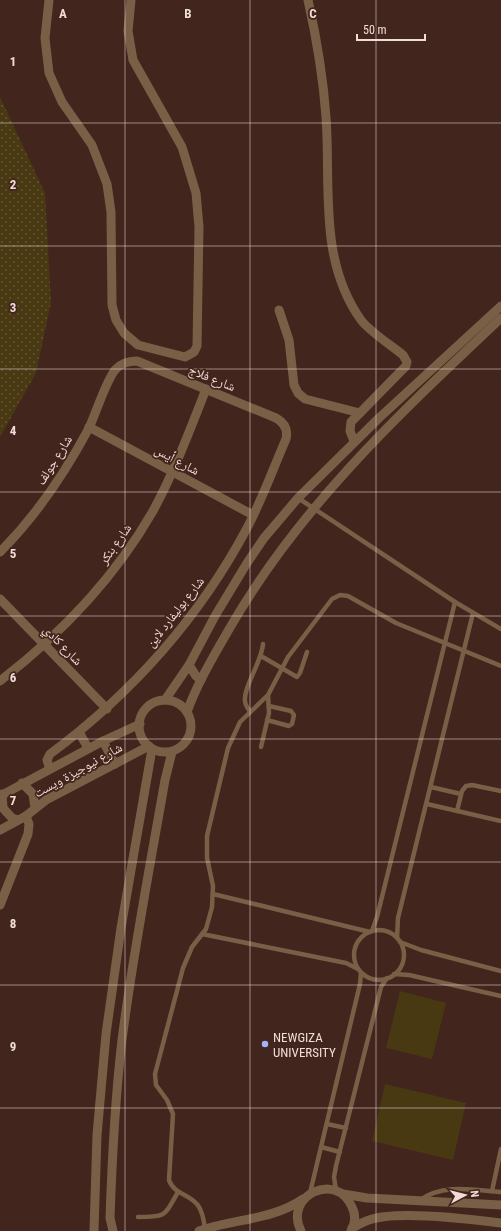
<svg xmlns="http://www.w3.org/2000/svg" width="501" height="1231" font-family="'Roboto Condensed','Noto Naskh Arabic',sans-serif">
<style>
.grass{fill:url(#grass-dots)}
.park{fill:#483912}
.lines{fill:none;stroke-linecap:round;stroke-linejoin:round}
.service{stroke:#7a5f47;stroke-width:4.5}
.minor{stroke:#7a5f47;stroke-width:9}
.grid{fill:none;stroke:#f1ddd7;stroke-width:1;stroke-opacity:0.55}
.poi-dot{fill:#a5b1fc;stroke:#42251c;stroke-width:1.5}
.labels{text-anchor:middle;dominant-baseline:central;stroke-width:3.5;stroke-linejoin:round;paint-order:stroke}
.street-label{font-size:13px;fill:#f1ddd7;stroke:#42251c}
.poi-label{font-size:13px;fill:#f1ddd7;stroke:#42251c;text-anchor:start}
.grid-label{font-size:13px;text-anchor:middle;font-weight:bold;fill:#f1ddd7;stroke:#42251c;stroke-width:3.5;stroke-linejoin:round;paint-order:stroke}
</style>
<defs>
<pattern id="grass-dots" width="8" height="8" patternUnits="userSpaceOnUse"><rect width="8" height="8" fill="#483912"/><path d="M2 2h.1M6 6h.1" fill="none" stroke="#635534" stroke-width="1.8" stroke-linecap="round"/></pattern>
</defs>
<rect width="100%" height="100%" fill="#42251c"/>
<polygon class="grass" points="0,97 45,193 51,302 36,373 0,437"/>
<g class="park">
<polygon points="400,991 446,1003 432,1059 386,1048"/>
<polygon points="385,1084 466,1103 453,1160 372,1141"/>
</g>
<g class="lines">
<g class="service">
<polyline points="298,498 455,602 501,629"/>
<polyline points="261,656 297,677 300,673 307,652"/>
<path d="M 250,712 C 248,708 245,705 245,701 C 243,688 262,661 263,644"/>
<polyline points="267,720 289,726 292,724 294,715 291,711 269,706"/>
<polyline points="261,747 269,713 268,695"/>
<polyline points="431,787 461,794"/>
<polyline points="427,804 501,821"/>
<polyline points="457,811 462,791 466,786 472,785 501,791"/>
<polyline points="213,894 370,932"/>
<circle cx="379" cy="955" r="25"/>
<polyline points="372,931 377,917 455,602"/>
<polyline points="202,934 346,963 358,969"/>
<polyline points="397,938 398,918 473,613"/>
<polyline points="400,942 421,950 501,971"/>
<polyline points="394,974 409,975 501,996"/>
<polyline points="327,1124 346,1128"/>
<polyline points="321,1147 340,1152"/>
<polyline points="336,1190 334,1177 336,1166 381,987 387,978"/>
<polyline points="492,1191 501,1149"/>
<polyline points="310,1193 360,984 361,973"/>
<path d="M 420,1200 C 444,1183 473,1190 501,1192"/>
<path d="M 138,1217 C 167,1217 164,1216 178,1192"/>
<path d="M 205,1229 C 204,1222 203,1213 199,1207 C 192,1194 174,1195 169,1180 L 173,1114 L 167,1100 L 156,1085 L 155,1074 L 183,968 L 192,947 L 206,929 L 212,907 L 213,886 L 207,858 L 207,836 L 228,748 L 240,722 L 268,695 L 288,657 L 332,599 L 340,595 L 348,596 L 396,623 L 501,666"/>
</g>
<g class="minor">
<polyline points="49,0 45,38 49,73 62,102 92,145 107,184 111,212 112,305 116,320 124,333 138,345 185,357 194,352 197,346 199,227 196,193 182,147 133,60 128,31 131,0"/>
<path d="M 308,0 C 317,40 323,76 326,117 C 331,185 318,260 361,320 C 369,331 392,346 403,355 L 407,362 L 406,366 L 351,422 L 350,431 L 354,441"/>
<polyline points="279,310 289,340 294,385 298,393 305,399 360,413"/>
<polyline points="89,427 253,515"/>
<path d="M 0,552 C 36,516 65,473 89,428 C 96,413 106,381 115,370 C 121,363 128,361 137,361 L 276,418 C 285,423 288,430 286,439 C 273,469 262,500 247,528 C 199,618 132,693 50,754 L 47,760 L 50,769"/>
<polyline points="0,599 107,709"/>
<polyline points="189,665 196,676 201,680"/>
<path d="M 0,681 C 61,634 114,579 153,511 C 174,472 190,430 206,389"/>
<polyline points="165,700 189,665 215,616 247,563 264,538 298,498 379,418 501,306"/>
<circle cx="165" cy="726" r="26"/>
<path d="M 187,712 C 197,684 213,657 228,631 C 298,508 399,414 501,318"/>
<polyline points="79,732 88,748"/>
<polyline points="103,741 115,764"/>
<polyline points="22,783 33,794 35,808"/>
<polyline points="2,794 3,808 12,818 18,820"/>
<polyline points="0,796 103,741 140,724"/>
<polyline points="0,830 26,816 46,800 149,746"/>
<polyline points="0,905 28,834 29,824 26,816"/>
<polyline points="343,1194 367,1198 501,1205"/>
<path d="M 352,1228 C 358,1225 363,1222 369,1220 C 396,1210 470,1219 501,1223"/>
<polyline points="94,1231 97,1135 106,1034 121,928 152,749"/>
<path d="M 113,1231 L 110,1218 C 112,1159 115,1099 122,1040 C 133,953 150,866 165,780 L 172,752"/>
<path d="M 199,1231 C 233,1219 273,1220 303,1199"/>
<path d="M 301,1231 C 283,1196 336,1170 352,1207 C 356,1215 355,1224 351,1231"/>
</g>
</g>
<path class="grid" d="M 125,0 L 125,1231M 250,0 L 250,1231M 376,0 L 376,1231M 0,123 L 501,123M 0,246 L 501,246M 0,369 L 501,369M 0,492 L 501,492M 0,616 L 501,616M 0,739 L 501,739M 0,862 L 501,862M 0,985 L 501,985M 0,1108 L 501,1108"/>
<circle class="poi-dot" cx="265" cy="1044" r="4"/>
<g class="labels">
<g class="street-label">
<text transform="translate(212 378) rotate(22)">شارع فلاج</text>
<text transform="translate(54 460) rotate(-58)">شارع جولف</text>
<text transform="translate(177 460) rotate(28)">شارع أيس</text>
<text transform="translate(115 544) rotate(-55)">شارع بنكر</text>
<text transform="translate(175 612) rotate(-52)">شارع بوليفارد لاين</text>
<text transform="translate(63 645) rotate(46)">شارع كادي</text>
<text transform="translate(78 770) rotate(-29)">شارع نيوجيزة ويست</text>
</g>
<g class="poi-label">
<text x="273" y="1037">NEWGIZA<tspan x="273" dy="15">UNIVERSITY</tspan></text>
</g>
</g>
<g class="grid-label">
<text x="63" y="18">A</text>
<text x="188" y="18">B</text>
<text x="313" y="18">C</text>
<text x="13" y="66">1</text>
<text x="13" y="189">2</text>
<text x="13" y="312">3</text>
<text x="13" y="435">4</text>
<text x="13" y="558">5</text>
<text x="13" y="682">6</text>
<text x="13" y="805">7</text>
<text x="13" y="928">8</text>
<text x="13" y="1051">9</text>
</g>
<g transform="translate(465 1195) rotate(83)" stroke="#42251c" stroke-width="3" paint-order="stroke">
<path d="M0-3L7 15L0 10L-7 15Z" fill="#f1ddd7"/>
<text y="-6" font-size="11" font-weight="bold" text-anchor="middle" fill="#f1ddd7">N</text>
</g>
<path d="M357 34v6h68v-6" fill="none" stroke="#f1ddd7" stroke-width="2"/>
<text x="363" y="34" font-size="12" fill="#f1ddd7" stroke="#42251c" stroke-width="3" paint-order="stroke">50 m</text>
</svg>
